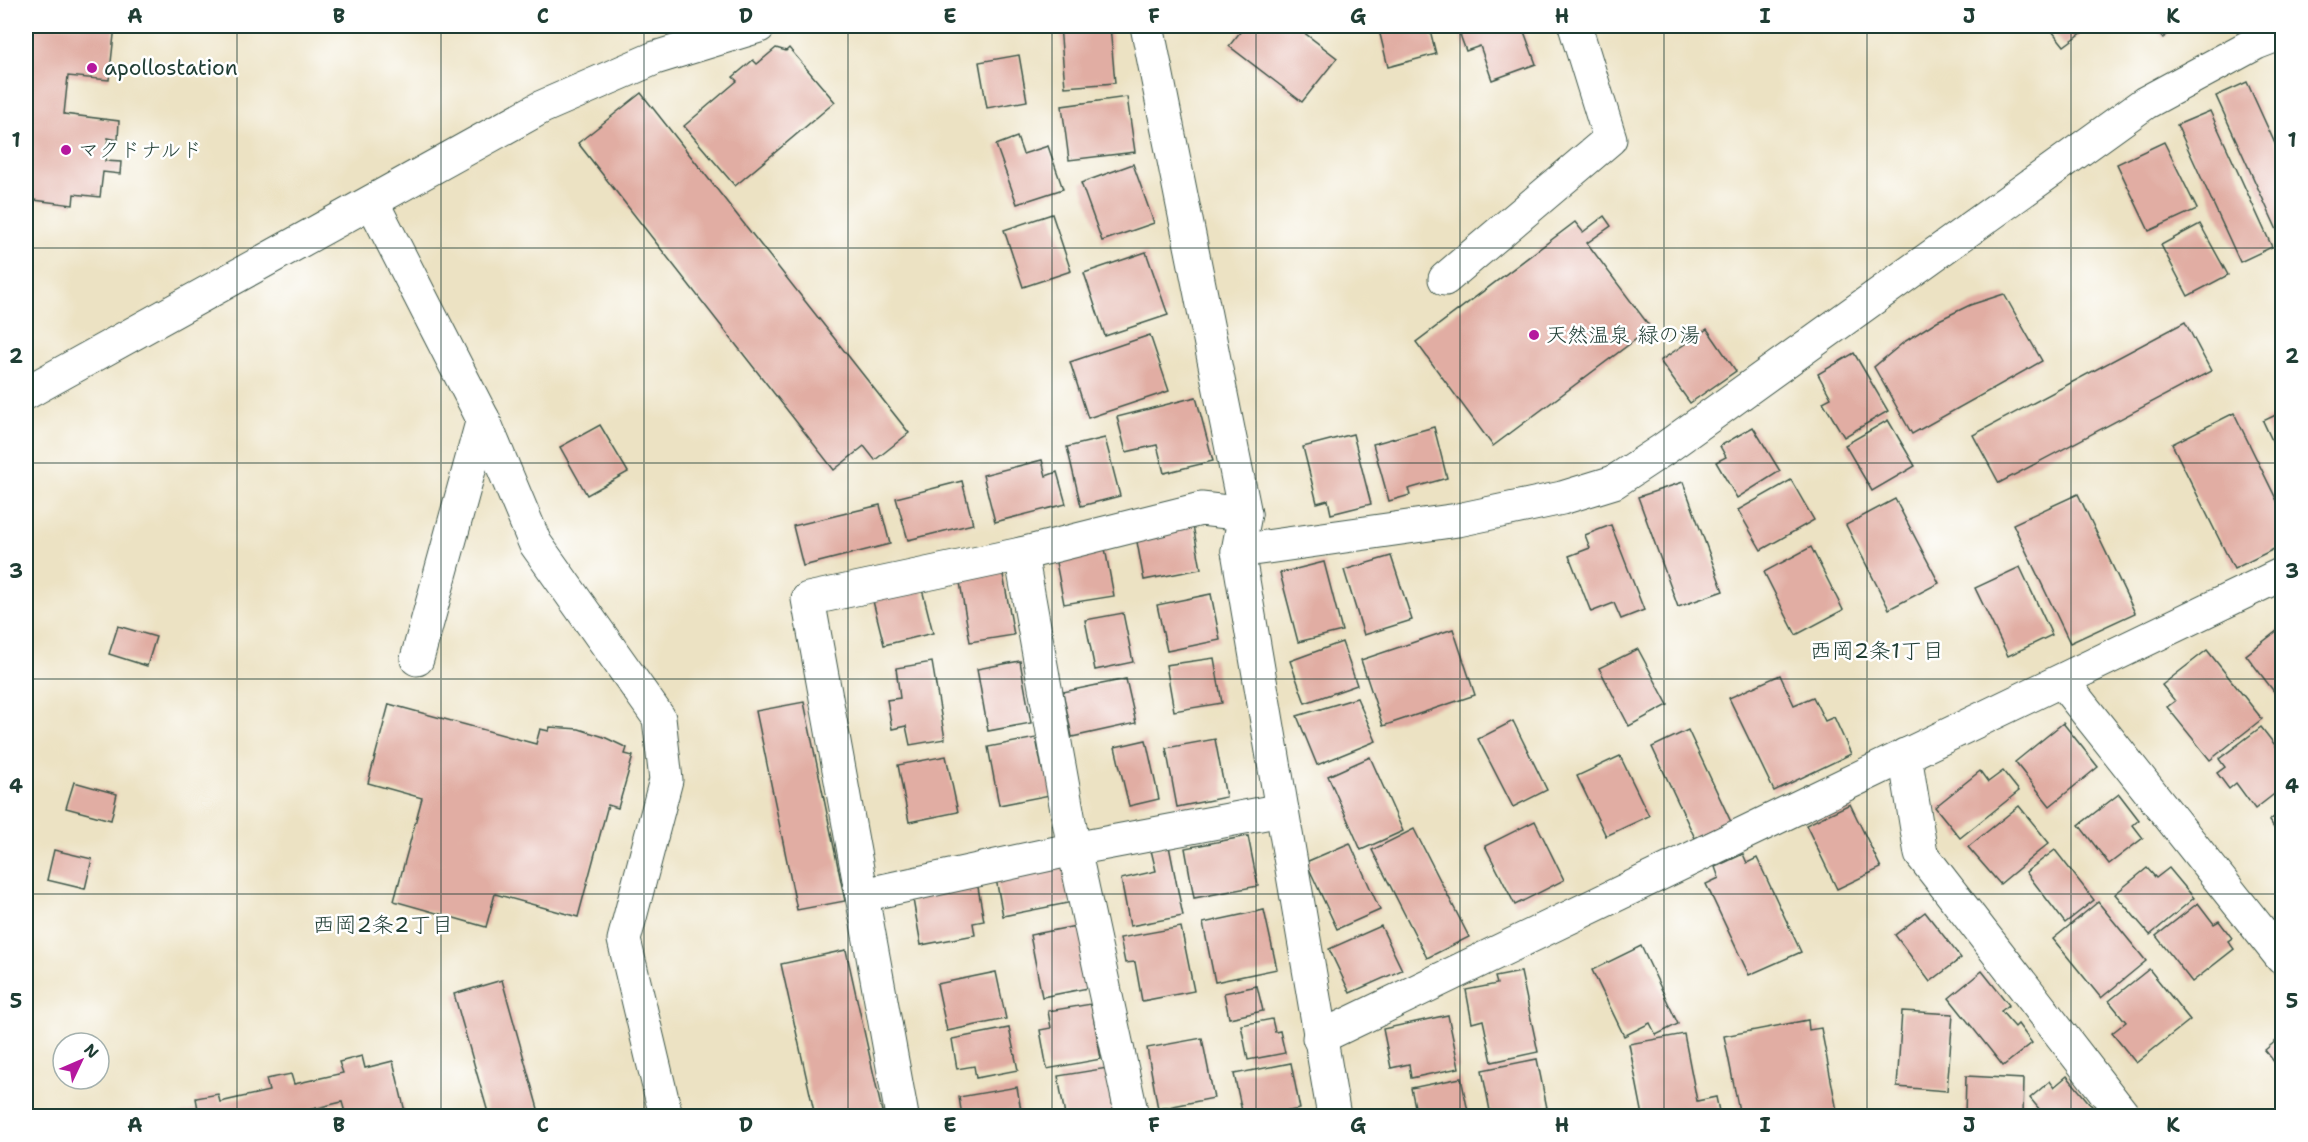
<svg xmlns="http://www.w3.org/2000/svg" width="2308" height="1142" font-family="'Shantell Sans','Klee One',sans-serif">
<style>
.building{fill:#e1ada3}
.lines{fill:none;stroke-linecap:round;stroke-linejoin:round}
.minor-casing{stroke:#3e5649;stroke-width:35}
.minor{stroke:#fff;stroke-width:33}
.grid{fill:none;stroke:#1f3d34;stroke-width:1.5;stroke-opacity:0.55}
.poi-dot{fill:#b5179e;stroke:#fff;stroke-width:2}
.labels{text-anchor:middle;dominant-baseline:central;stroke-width:5;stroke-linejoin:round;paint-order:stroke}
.poi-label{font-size:21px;fill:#1f3d34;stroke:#fff;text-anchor:start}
.neighbourhood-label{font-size:22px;fill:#1f3d34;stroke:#fff}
.neatline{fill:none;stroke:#1f3d34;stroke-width:2}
.grid-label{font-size:20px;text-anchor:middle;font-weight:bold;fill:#1f3d34}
</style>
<rect width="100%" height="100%" fill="#fff"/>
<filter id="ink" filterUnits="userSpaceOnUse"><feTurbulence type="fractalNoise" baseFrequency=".0167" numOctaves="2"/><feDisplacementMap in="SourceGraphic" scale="12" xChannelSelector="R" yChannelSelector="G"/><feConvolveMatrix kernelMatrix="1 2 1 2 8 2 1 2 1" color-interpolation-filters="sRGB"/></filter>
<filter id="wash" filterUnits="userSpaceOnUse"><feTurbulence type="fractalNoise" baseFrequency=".008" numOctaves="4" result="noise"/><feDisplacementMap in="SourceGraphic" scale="24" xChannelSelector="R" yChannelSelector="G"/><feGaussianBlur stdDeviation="1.35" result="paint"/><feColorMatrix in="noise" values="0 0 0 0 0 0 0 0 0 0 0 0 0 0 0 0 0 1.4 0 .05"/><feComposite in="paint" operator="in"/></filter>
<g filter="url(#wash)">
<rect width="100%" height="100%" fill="#ece2c3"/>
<g id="blocks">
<g class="building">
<polygon points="26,26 115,26 109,80 68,76 64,114 119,121 118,140 108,138 105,161 121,162 120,174 103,172 100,197 74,194 73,205 26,199"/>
<polygon points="1060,26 1110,26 1115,83 1065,87"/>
<polygon points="1245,26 1306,26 1302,31 1337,58 1302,102 1229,46"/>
<polygon points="1378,26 1429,26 1436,54 1388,67"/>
<polygon points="1470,26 1522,26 1536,64 1492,80 1480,46 1466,51 1459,32 1471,28"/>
<polygon points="2048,26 2091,26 2064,46"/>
<polygon points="2154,26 2178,26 2163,38"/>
<polygon points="776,48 786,51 789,48 835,102 735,186 684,126 737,81 733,77 753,60 757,64"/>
<polygon points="1019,55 1027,101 987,108 979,62"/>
<polygon points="2247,82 2282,159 2282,241 2216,96"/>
<polygon points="641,93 909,433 875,460 864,446 834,470 578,143"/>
<polygon points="1127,97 1135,152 1069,160 1062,106"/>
<polygon points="2210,111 2272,247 2240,262 2177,125"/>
<polygon points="1017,137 1023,154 1048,146 1063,189 1017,204 996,145"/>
<polygon points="2164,142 2197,209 2149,231 2117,164"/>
<polygon points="1133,164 1154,223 1102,241 1081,183"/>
<polygon points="1052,214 1071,271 1023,287 1004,230"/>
<polygon points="1604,216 1611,226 1587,243 1651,328 1493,446 1416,342 1575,222 1583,232"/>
<polygon points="2200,224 2228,275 2188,296 2161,245"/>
<polygon points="1146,252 1168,315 1105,336 1084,273"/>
<polygon points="2004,294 2042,361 1912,434 1874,367 1904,342 1937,321 1970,305"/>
<polygon points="2185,322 2211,371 1999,483 1973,435"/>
<polygon points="1707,329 1736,371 1690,403 1660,361"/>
<polygon points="1150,335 1169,391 1088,418 1070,362"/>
<polygon points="1854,353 1888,411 1844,437 1823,402 1831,398 1818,374"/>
<polygon points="1196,397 1213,461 1164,473 1157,445 1126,452 1117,417"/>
<polygon points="2282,412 2282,462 2263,421"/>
<polygon points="2234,413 2282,511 2282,545 2234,569 2172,444"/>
<polygon points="1888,420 1915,466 1872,491 1845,445"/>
<polygon points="600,425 628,472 587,495 560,447"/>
<polygon points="1434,427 1447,478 1408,489 1410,495 1389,501 1373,444"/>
<polygon points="1753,427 1780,471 1737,498 1716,462 1726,457 1720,446"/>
<polygon points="1353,434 1371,504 1331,514 1328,500 1317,503 1303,447"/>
<polygon points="1105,438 1120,496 1081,506 1067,447"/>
<polygon points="1042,460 1046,476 1057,472 1066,504 995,522 983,475"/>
<polygon points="1791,480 1814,520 1761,550 1738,510"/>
<polygon points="962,481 973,524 908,540 896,498"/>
<polygon points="1683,482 1723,591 1678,607 1638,497"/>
<polygon points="2078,494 2135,613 2070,643 2013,524"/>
<polygon points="1895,499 1939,583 1889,609 1846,525"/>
<polygon points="880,505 890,544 803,566 793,526"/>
<polygon points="1192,520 1201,569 1144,580 1135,531"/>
<polygon points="1611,525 1644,610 1621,619 1614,603 1591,612 1569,556 1590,548 1585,535"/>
<polygon points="1104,543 1114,596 1064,604 1054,552"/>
<polygon points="1811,547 1843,610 1796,635 1764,572"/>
<polygon points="1391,556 1412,620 1364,635 1344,570"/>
<polygon points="1324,562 1342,631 1298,642 1280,573"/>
<polygon points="2020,567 2052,635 2008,656 1975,588"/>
<polygon points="1002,569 1014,635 970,642 959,576"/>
<polygon points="919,577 933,633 884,645 870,589"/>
<polygon points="1211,594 1220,640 1167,651 1157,605"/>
<polygon points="1123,613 1133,662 1095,670 1085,620"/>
<polygon points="118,626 156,637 147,666 109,654"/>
<polygon points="2282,627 2282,702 2246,655"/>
<polygon points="1453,629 1475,695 1383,726 1361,660"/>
<polygon points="1342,642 1357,685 1305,703 1290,661"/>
<polygon points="1638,649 1668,705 1629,726 1599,668"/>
<polygon points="2207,650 2262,719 2210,760 2167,707 2175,701 2162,685"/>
<polygon points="1214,658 1222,703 1174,711 1166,665"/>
<polygon points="1020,661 1031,723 988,731 977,669"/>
<polygon points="932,662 945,739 910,745 906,726 892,729 887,700 900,698 896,668"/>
<polygon points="1780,675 1794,705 1813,697 1825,721 1834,717 1851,754 1774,791 1729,698"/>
<polygon points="1126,679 1136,723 1072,737 1063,692"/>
<polygon points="1357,698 1376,741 1317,765 1297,716"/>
<polygon points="804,702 845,901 797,910 756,711"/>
<polygon points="389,704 536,744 540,729 549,731 550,727 579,729 604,737 627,748 625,754 633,756 618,808 608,805 578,917 495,894 486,927 394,901 422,798 368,783"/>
<polygon points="1513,721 1547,790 1513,807 1478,739"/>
<polygon points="2063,723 2098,767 2050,806 2015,762"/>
<polygon points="2261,727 2282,754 2282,788 2255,809 2236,783 2229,789 2217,773 2225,767 2219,759"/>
<polygon points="1688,730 1731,822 1695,838 1652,747"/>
<polygon points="1036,738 1042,769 1049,767 1055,794 999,805 988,747"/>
<polygon points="1215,739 1226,797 1177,807 1166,748"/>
<polygon points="1146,740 1159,799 1129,806 1115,747"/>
<polygon points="946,756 958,812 909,822 898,765"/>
<polygon points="1620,756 1649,816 1606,836 1577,776"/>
<polygon points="1370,757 1403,831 1361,850 1328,776"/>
<polygon points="1980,771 1988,782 2003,771 2019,791 1960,838 1935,807"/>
<polygon points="74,782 117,794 111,820 66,808"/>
<polygon points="2119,794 2139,820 2133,825 2143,838 2109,864 2079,825"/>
<polygon points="1850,804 1881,868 1837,889 1806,825"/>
<polygon points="2019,806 2049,843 2000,884 1968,847"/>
<polygon points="2282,811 2282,839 2269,821"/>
<polygon points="1535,821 1564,880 1515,905 1485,846"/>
<polygon points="1414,829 1469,937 1427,958 1372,850"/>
<polygon points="1248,836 1258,886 1194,898 1185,848"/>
<polygon points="1350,843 1380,910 1337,929 1306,862"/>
<polygon points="1169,846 1183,916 1130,926 1121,879 1156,871 1151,850"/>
<polygon points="54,850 92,859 85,889 47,880"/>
<polygon points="2055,850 2094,900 2065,923 2026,872"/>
<polygon points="1743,854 1747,863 1757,858 1801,952 1749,975 1706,884 1719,878 1715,867"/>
<polygon points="1065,855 1073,902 1003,916 994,868"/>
<polygon points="2147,868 2156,878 2169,868 2194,898 2150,935 2115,894"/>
<polygon points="976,876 984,921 973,923 975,935 921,945 911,888"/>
<polygon points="2098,902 2146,961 2101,998 2053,939"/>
<polygon points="2198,903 2214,924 2219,921 2232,938 2228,941 2234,949 2192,982 2156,936"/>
<polygon points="1264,910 1277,969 1215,982 1203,923"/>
<polygon points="1925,912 1961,958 1930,982 1895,935"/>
<polygon points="1081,925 1093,987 1042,997 1030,935"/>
<polygon points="1381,926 1402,970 1350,993 1329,949"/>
<polygon points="1181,927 1194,991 1142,1001 1135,962 1125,963 1120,938"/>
<polygon points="1641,946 1678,1024 1656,1035 1650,1023 1624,1036 1592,970"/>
<polygon points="846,950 883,1116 815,1116 781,964"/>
<polygon points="2149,969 2190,1020 2136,1063 2112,1033 2126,1022 2109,1001"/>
<polygon points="1982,971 2009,1005 2001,1011 2015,1027 2018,1024 2032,1043 2003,1066 1949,998"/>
<polygon points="996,972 1006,1019 947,1031 937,984"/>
<polygon points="1521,972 1538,1052 1492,1062 1483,1020 1472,1023 1466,990 1497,984 1495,977"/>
<polygon points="502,980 540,1116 489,1116 454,994"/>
<polygon points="1257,986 1263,1011 1229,1018 1224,993"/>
<polygon points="1091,1004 1101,1059 1047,1069 1040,1030 1051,1028 1048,1011"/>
<polygon points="1902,1011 1953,1014 1947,1091 1897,1087"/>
<polygon points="1448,1015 1459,1068 1411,1078 1409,1064 1391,1068 1383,1029"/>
<polygon points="1272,1019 1275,1032 1280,1031 1285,1053 1248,1060 1241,1025"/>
<polygon points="1808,1020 1809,1030 1821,1028 1838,1116 1740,1116 1724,1036"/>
<polygon points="1009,1028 1018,1070 976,1078 974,1066 957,1069 952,1039"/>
<polygon points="1684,1034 1697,1101 1716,1097 1720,1116 1643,1116 1629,1044"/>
<polygon points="2282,1036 2282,1072 2265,1050"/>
<polygon points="1202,1038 1214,1098 1158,1109 1147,1048"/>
<polygon points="362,1056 365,1068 393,1061 406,1116 346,1116 342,1102 308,1110 309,1116 171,1116 198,1109 196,1098 218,1094 220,1102 269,1091 266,1079 291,1074 294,1084 343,1073 339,1062"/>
<polygon points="1537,1059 1547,1108 1505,1116 1491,1116 1482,1070"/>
<polygon points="1291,1063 1300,1109 1262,1116 1243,1116 1234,1074"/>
<polygon points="1107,1068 1114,1116 1065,1116 1058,1076"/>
<polygon points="1966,1076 2024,1079 2023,1116 1965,1116"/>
<polygon points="2067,1076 2100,1116 2045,1116 2030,1098 2050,1081 2054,1087"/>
<polygon points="1461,1078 1469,1116 1417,1116 1411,1088"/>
<polygon points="1017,1087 1022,1116 962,1116 959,1097"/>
<polygon points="144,1110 146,1116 119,1116"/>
</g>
</g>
</g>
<g filter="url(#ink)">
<use href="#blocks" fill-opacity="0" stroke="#3e5649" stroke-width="1.5"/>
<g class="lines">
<defs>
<g id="minor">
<polyline points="1147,26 1245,514 1238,551 1334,1116"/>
<polyline points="372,202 483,419 535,543 659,718 666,780 624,940 666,1116"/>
<polyline points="1445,279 1610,139 1575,26"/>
<polyline points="26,393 542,107 655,58 759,26"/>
<polyline points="1238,551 1458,520 1562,498 1614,482 1664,449 2145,103 2256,43 2282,33"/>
<polyline points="1021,554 1074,849 1132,1116"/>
<polyline points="417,659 483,419"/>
<polyline points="2062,681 2282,958"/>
<polyline points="1905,755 1921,854 2124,1116"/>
<polyline points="863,895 1074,849 1282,810"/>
<polyline points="1319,1038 2282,574"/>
<polyline points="902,1116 808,599 1021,554 1201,509 1245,514"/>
</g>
</defs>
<use href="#minor" class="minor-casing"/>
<use href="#minor" class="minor"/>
</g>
</g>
<path class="grid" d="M 237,26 L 237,1116M 441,26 L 441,1116M 644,26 L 644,1116M 848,26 L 848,1116M 1052,26 L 1052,1116M 1256,26 L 1256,1116M 1460,26 L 1460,1116M 1664,26 L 1664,1116M 1867,26 L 1867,1116M 2071,26 L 2071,1116M 26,248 L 2282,248M 26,463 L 2282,463M 26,679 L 2282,679M 26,894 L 2282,894"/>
<g class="poi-dot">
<circle cx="92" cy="68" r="6"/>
<circle cx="66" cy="150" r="6"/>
<circle cx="1534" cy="335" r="6"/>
</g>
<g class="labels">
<g class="poi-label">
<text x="104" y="68">apollostation</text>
<text x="78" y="150">マクドナルド</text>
<text x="1546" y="335">天然温泉 緑の湯</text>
</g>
<g class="neighbourhood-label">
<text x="1877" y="650">西岡2条1丁目</text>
<text x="383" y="924">西岡2条2丁目</text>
</g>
</g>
<rect width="2308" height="1142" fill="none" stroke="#fff" stroke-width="66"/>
<g transform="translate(81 1061) rotate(46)"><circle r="28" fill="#ffffff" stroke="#a5b1ae" stroke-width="1.5"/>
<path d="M0-4.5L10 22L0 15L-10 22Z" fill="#b5179e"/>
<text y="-9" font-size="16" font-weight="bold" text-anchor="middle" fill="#1f3d34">N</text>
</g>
<rect x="33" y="33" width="2242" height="1076" class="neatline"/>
<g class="grid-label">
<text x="135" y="23">A</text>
<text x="339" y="23">B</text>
<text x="543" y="23">C</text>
<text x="746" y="23">D</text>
<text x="950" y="23">E</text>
<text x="1154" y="23">F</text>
<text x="1358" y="23">G</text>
<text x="1562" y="23">H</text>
<text x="1765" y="23">I</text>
<text x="1969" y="23">J</text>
<text x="2173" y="23">K</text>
<text x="16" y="147">1</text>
<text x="2292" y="147">1</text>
<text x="16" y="363">2</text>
<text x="2292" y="363">2</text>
<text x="16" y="578">3</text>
<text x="2292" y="578">3</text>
<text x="16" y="793">4</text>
<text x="2292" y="793">4</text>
<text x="16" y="1008">5</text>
<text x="2292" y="1008">5</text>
<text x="135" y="1132">A</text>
<text x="339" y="1132">B</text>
<text x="543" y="1132">C</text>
<text x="746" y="1132">D</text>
<text x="950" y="1132">E</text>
<text x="1154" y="1132">F</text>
<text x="1358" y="1132">G</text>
<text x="1562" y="1132">H</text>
<text x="1765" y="1132">I</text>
<text x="1969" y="1132">J</text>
<text x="2173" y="1132">K</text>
</g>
</svg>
